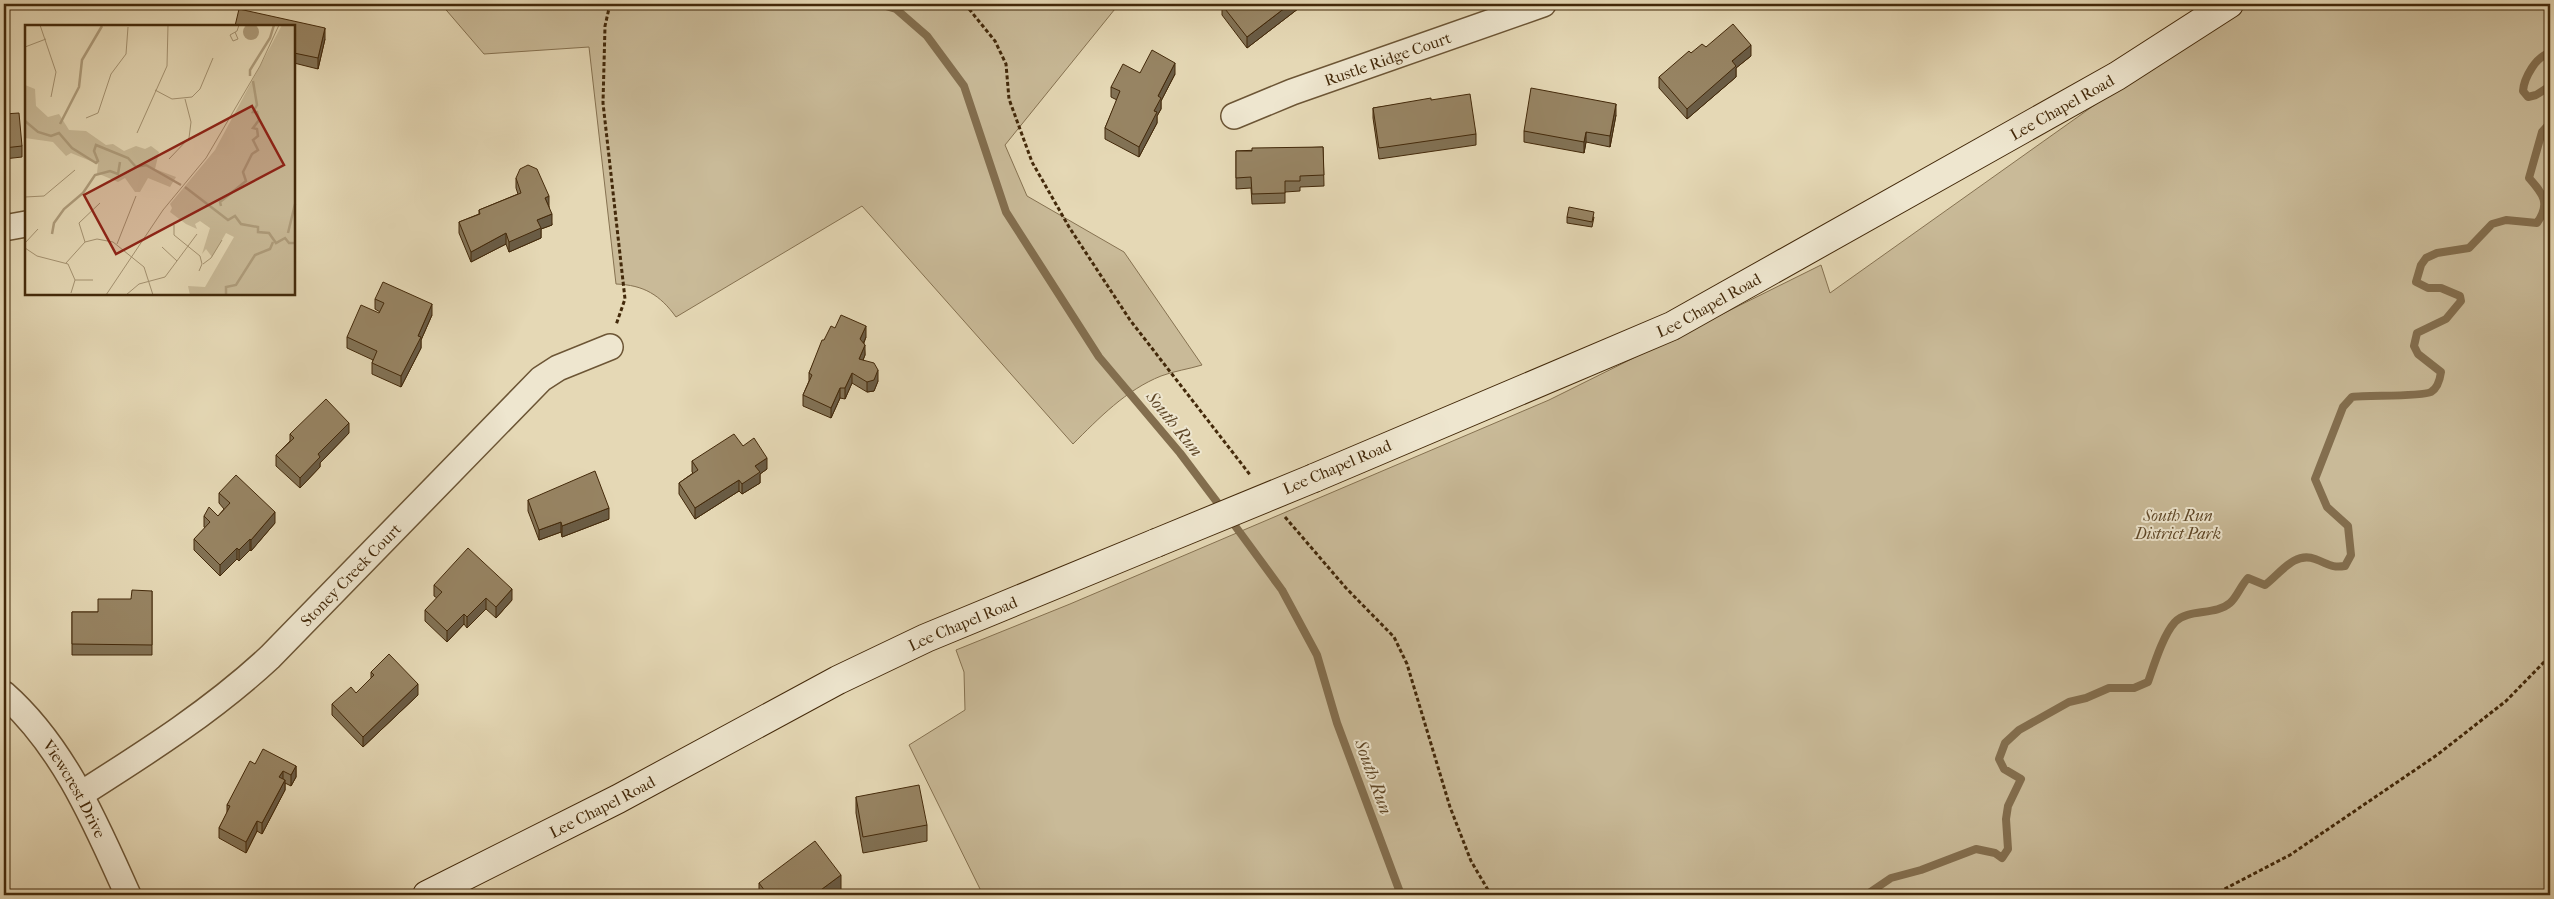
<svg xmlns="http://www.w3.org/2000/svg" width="2554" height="899" font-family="'IM FELL French Canon',serif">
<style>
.green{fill:#c9ba98;stroke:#867251}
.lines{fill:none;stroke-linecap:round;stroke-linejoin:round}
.stream{stroke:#836e4e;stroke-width:8}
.minor-casing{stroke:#6c5535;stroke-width:28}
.secondary-casing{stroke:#43290a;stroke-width:30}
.path{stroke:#43290a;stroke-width:3;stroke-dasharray:4 2.5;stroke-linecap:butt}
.minor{stroke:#eee6cf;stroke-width:25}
.secondary{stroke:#eee6cf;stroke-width:28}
.secondary-bridge-casing{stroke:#43290a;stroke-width:30;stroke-linecap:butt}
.secondary-bridge{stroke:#eee6cf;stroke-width:28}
.wall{fill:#827255;stroke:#43290a}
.shaded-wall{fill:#6a5c45;stroke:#43290a}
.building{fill:#978463;stroke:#43290a}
.labels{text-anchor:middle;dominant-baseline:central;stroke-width:4;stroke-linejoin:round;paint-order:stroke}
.street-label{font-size:16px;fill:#43290a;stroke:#eee6cf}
.park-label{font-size:16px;font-style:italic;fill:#5e4626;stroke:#eee6cf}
.water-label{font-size:18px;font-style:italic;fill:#5e4626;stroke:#eee6cf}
.inset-river{fill:none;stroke:#ae9c7b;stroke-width:2.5}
.inset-road{fill:none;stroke:#a49271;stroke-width:1}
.view{fill:#8f2418;fill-opacity:0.15;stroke:#8f2418;stroke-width:2.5}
.inset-edge{fill:none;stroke:#43290a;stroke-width:2.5}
</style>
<rect width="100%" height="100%" fill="#e5d8b5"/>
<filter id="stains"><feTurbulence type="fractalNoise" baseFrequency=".004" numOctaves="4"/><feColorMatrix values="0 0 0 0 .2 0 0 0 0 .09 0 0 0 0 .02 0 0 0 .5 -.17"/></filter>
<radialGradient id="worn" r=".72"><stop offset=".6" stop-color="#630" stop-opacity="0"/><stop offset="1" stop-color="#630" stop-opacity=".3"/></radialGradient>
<g class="green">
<path d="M 441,4 L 1119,4 L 1005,145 L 1027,196 L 1124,252 L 1202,365 C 1189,369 1174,371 1161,376 C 1126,390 1099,418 1073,444 L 862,206 L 676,317 C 660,295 644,285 616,284 L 589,47 L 484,54 Z"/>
<polygon points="2245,4 2550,4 2550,895 983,895 909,745 965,710 964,672 956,650 1070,604 1549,400 1821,265 1830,293 2110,94"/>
</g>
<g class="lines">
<g class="stream">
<polyline points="879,4 896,9 927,36 964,86 1006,212 1099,357 1180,453 1223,510"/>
<path d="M 2550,53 C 2536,56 2524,78 2523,91 L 2528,97 L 2536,95 L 2550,86"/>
<polyline points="1230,519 1282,590 1317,655 1337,723 1401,895"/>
<path d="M 1866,895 L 1891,878 L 1921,870 L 1976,849 L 1995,853 L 2002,858 L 2008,849 L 2006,819 L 2008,806 L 2021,779 L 2004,769 L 1999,759 L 2005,743 L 2019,730 L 2069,702 L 2086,698 L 2109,688 L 2134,688 L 2148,682 C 2154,665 2163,635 2175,622 C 2189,608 2215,616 2230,603 C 2237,597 2241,585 2248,578 L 2265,585 C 2280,574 2294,551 2315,559 C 2329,564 2331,568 2345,566 L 2351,555 L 2348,526 L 2327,507 L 2315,479 L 2343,407 L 2352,397 C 2368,395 2421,397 2431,392 C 2438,388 2440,379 2441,372 L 2418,354 L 2414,346 L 2417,333 L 2446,319 L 2461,301 L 2460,296 L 2441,288 L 2428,288 L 2416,282 L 2421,265 L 2426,258 L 2437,253 L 2469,248 L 2492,224 L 2506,220 L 2537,223 C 2551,203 2543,194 2529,178 L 2542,132 L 2550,123"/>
</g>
<defs>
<g id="minor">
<path id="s1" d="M 1234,116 L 1292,92 L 1543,4"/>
<polyline points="4,228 26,224"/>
<path id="s2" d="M 4,694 C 64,747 96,824 128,895"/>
<path id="s3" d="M 81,794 C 147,752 212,711 270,657 L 541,379 L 558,368 L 610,347"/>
</g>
<g id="secondary">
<path id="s4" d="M 1314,478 L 1672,326 L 2117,76 L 2229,4"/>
<path id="s5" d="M 427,895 L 618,799 L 838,680 L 926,638 L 1156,543"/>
</g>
</defs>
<use href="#minor" class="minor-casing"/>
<use href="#secondary" class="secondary-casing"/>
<g class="path">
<polyline points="610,4 605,26 603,103 625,299 616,325"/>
<polyline points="965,4 995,41 1006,64 1009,99 1032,162 1069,227 1130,320 1251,476"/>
<polyline points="1285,517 1346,588 1394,637 1407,664 1450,807 1471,861 1491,895"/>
<polyline points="2213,895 2290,855 2437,755 2506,701 2550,656"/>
</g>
<use href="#minor" class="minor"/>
<use href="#secondary" class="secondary"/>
<defs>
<polyline id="secondary-bridge" points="1156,543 1314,478"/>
</defs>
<use href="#secondary-bridge" class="secondary-bridge-casing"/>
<use href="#secondary-bridge" class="secondary-bridge"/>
</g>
<g class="wall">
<polygon points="1303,4 1303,5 1247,48 1222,15 1222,5"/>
<polygon points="294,26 325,39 318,69 294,63"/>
<polygon points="1706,47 1751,56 1736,68 1736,77 1687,119 1659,88 1659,77 1691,53"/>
<polygon points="1140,73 1175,74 1161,101 1161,109 1157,116 1157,123 1139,157 1105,139 1105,128 1117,100 1111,97 1111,87"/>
<polygon points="1431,100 1476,134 1476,145 1379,159 1373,118 1373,108"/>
<polygon points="4,114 22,146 22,157 4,159"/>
<polygon points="1616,115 1610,147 1586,142 1584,153 1524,142 1524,131"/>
<polygon points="1323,147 1324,186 1300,187 1300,191 1285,192 1285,203 1252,204 1251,188 1236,189 1236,151"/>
<polygon points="516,178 549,207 552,225 541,229 541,238 509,252 506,244 471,262 459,233 459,222 479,214 479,210 518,194 516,188"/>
<polygon points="1567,217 1594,217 1592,227 1567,223"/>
<polygon points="375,299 432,315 421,340 421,348 401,387 372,374 372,363 373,360 347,348 347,337 379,313 380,312 375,309"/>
<polygon points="835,328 866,337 864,343 865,355 863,360 878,381 874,391 867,392 852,383 845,399 840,398 831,418 803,406 803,395 809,381 809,373 824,340"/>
<polygon points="349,433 320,463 320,467 300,488 276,466 276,455 290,441 290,434"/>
<polygon points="743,446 767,469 760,474 760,483 742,494 739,491 695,519 679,494 679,483 693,473 692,472 692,461"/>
<polygon points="219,493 275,523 251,551 250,550 239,561 237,559 220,576 194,550 194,539 205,528 204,527 204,516 218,516 224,509 219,503"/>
<polygon points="528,500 609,519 562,537 561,532 539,540 528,511"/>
<polygon points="434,585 512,600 496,618 486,609 467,628 464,624 447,642 425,621 425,610 437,598 434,596"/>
<polygon points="152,591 152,655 72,655 72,612 98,612"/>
<polygon points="371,672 418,695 363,747 332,715 332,704 356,693 371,679"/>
<polygon points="255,764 296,766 296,777 291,786 285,783 285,790 262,834 257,831 246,853 219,838 219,828 227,813 227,805"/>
<polygon points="856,797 927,825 927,841 863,853 856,813"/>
<polygon points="759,883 841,891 836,895 759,895"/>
</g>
<g class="shaded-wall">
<polygon points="1290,4 1303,4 1303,5 1247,48 1247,37"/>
<polygon points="325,28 325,39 318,69 318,58"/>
<polygon points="1751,45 1751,56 1736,68 1736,77 1687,119 1687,109 1732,61"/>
<polygon points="1175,63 1175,74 1161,101 1161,109 1157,116 1157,123 1139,157 1139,147 1154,111 1158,96"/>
<polygon points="1616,104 1616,115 1610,147 1610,136"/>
<polygon points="1586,132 1586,142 1584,153 1584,142"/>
<polygon points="549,196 549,207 545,198"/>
<polygon points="552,214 552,225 541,229 541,238 509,252 509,242 537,220"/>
<polygon points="506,233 506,244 471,262 471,252"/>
<polygon points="432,304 432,315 421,340 421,348 401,387 401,376 418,336"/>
<polygon points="866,326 866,337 860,350 860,339"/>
<polygon points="865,345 865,355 859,370 859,359"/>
<polygon points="878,370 878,381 874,391 867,392 867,382"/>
<polygon points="852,373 852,383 845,399 845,388"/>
<polygon points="840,388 840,398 831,418 831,408"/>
<polygon points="349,423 349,433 320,463 320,467 300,488 300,478 318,454"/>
<polygon points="767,458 767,469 760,474 760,483 742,494 742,484 755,466"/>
<polygon points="739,480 739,491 695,519 695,508"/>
<polygon points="609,508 609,519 562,537 562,526"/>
<polygon points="275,512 275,523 251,551 251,540"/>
<polygon points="561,522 561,532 539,540 539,530"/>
<polygon points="250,539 250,550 239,561 239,550"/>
<polygon points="237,548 237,559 220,576 220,565"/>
<polygon points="512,589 512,600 496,618 496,607"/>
<polygon points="486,598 486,609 467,628 467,617"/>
<polygon points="464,614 464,624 447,642 447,631"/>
<polygon points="418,684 418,695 363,747 363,737"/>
<polygon points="296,766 296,777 291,786 291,775"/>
<polygon points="283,771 283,782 279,777"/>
<polygon points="285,780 285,790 262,834 262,823"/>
<polygon points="257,821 257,831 246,853 246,842"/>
<polygon points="841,875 841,891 836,895 814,895"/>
</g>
<g class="building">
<polygon points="1223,4 1290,4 1247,37 1222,5"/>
<polygon points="239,9 325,28 318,58 294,53 294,26 235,26"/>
<polygon points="1733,24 1751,45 1732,61 1736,66 1687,109 1659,77 1689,51 1691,53 1702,44 1706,47"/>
<polygon points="1152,50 1175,63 1158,96 1161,98 1154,111 1157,112 1139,147 1105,128 1120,91 1111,87 1123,64 1140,73"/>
<polygon points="1531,88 1616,104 1610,136 1586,132 1584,142 1524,131"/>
<polygon points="1470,94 1476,134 1379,148 1373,108 1431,98 1431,100"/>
<polygon points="19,113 22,146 4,148 4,114"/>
<polygon points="1323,147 1324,175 1300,176 1300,181 1285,181 1285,193 1252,194 1251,177 1236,178 1236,151 1252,151 1252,148"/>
<polygon points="528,165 537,169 549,196 545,198 552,214 537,220 541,228 509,242 506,233 471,252 459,222 480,214 479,210 521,193 516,178 520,169"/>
<polygon points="1569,207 1594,212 1592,222 1567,217"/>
<polygon points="383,282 432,304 418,336 421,337 401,376 372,363 377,351 347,337 361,305 379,313 384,303 375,299"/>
<polygon points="841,315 866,326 860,339 865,345 859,359 874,363 878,370 874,380 867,382 852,373 845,388 840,388 831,408 803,395 812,375 809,373 822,340 824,340 831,326 835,328"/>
<polygon points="326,399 349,423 318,454 320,457 300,478 276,455 294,438 290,434"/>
<polygon points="734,434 743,446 754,438 767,458 755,466 760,472 742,484 739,480 695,508 679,483 698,470 692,461"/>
<polygon points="595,471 609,508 562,526 561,522 539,530 528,500"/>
<polygon points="236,475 275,512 251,540 250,539 239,550 237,548 220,565 194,539 210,522 204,516 209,507 218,516 230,503 219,493"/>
<polygon points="468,548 512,589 496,607 486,598 467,617 464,614 447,631 425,610 442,592 434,585"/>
<polygon points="132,590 152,591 152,645 72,644 72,612 98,612 98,599 131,599"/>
<polygon points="389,654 418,684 363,737 332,704 351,687 356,693 374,675 371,672"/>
<polygon points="263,749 296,766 291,775 283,771 279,777 285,780 262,823 257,821 246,842 219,828 230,806 227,805 250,761 255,764"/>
<polygon points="919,785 927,825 863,837 856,797"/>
<polygon points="815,841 841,875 814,895 768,895 759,883"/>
</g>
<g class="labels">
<g class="street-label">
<text stroke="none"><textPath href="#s1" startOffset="164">Rustle Ridge Court</textPath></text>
<text stroke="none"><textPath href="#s4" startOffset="836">Lee Chapel Road</textPath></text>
<text stroke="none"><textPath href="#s4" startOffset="431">Lee Chapel Road</textPath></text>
<text transform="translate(1337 467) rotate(-23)">Lee Chapel Road</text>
<text stroke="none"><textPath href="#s3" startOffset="349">Stoney Creek Court</textPath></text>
<text stroke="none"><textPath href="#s5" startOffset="601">Lee Chapel Road</textPath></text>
<text stroke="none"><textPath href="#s2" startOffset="119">Viewcrest Drive</textPath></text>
<text stroke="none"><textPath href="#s5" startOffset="196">Lee Chapel Road</textPath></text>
</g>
<g class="park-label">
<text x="2178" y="515">South Run<tspan x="2178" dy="18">District Park</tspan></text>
</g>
<g class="water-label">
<text transform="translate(1174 424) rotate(51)">South Run</text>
<text transform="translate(1373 777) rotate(70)">South Run</text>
</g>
</g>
<g transform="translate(25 25)">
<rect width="270" height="270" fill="#e5d8b5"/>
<path d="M 257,0 L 270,0 L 270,270 L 165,270 L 163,261 L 180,262 L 209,212 L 201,208 L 187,232 L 181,224 L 177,229 L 185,203 L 175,196 L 170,199 L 172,204 L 161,199 L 145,187 L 147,183 L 145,179 L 190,125 ZM 0,60 L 10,64 L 11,81 L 23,92 L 34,89 L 44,105 L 61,106 L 81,120 L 88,119 L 99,126 L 111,121 L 120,124 L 126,121 L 134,127 L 130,144 L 151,152 L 145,162 L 123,153 L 115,167 L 110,167 L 100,153 L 93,157 L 72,148 L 73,139 L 46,128 L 41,131 L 28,117 L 0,113 Z" fill="#c9ba98"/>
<path d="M218 7a8 8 0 1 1 16 0a8 8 0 1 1-16 0Z" fill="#ae9c7b"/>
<path class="inset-river" d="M 225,51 L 225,45 L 245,13 L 249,0M 0,96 L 13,107 L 26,111 L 34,108 L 47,123 L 71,138 L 73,136 L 69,126 L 71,120 L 103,133 L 111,142 L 121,140 L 156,160M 35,99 L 54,62 L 57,35 L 77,1M 160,162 L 203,195 L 210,191 L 216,199 L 233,202 L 233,207 L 244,208 L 251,218 L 260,213 L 264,218 L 270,218M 196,181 L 195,177 L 221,156 L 218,147 L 227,129 L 233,125 L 228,115 L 233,111 L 232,104 L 228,103 L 234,95 L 232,87 L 228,87 L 232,80 L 228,56M 263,208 L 270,179M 27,209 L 29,198 L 39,184 L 58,168 L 70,150 L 85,146 L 93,149 L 95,137M 201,270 L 201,262 L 211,260 L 230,230 L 245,224 L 248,217"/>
<path class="inset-road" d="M 15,0 L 31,47 L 26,72M 86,0 L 119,0M 210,7 L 213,14 L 208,16 L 205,10 L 212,6 L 214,0M 0,22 L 21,14M 130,65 L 147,74 L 167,72 L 175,64 L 188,33M 61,93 L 73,88 L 86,49 L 101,29 L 103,2M 112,108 L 142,41 L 143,0M 144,134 L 164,113 L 166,97 L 160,74M 0,172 L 19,171 L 50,145M 149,200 L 149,210 L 175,231 L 177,239 L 174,246M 60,217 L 54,198 L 75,178M 0,218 L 13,204M 92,219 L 111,171M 137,222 L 152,236M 0,223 L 12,231 L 43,239 L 50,255 L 46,268M 41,238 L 60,217 L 72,214 L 88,217 L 119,242 L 128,270M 178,239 L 186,233 L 197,215M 50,255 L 68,255M 81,270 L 138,185 L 181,133 L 235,41 L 254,0M 101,270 L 114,259 L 140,252 L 172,209"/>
<path class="view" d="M 227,81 L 259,140 L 91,229 L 59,170 Z"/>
<rect width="270" height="270" class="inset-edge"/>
</g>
<rect width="2554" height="899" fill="none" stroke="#e5d8b5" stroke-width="20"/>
<rect x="5" y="5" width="2544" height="889" fill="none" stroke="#43290a" stroke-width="2.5"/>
<rect x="10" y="10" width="2534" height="879" fill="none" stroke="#43290a"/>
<rect width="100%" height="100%" filter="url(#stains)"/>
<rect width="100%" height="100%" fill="url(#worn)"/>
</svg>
